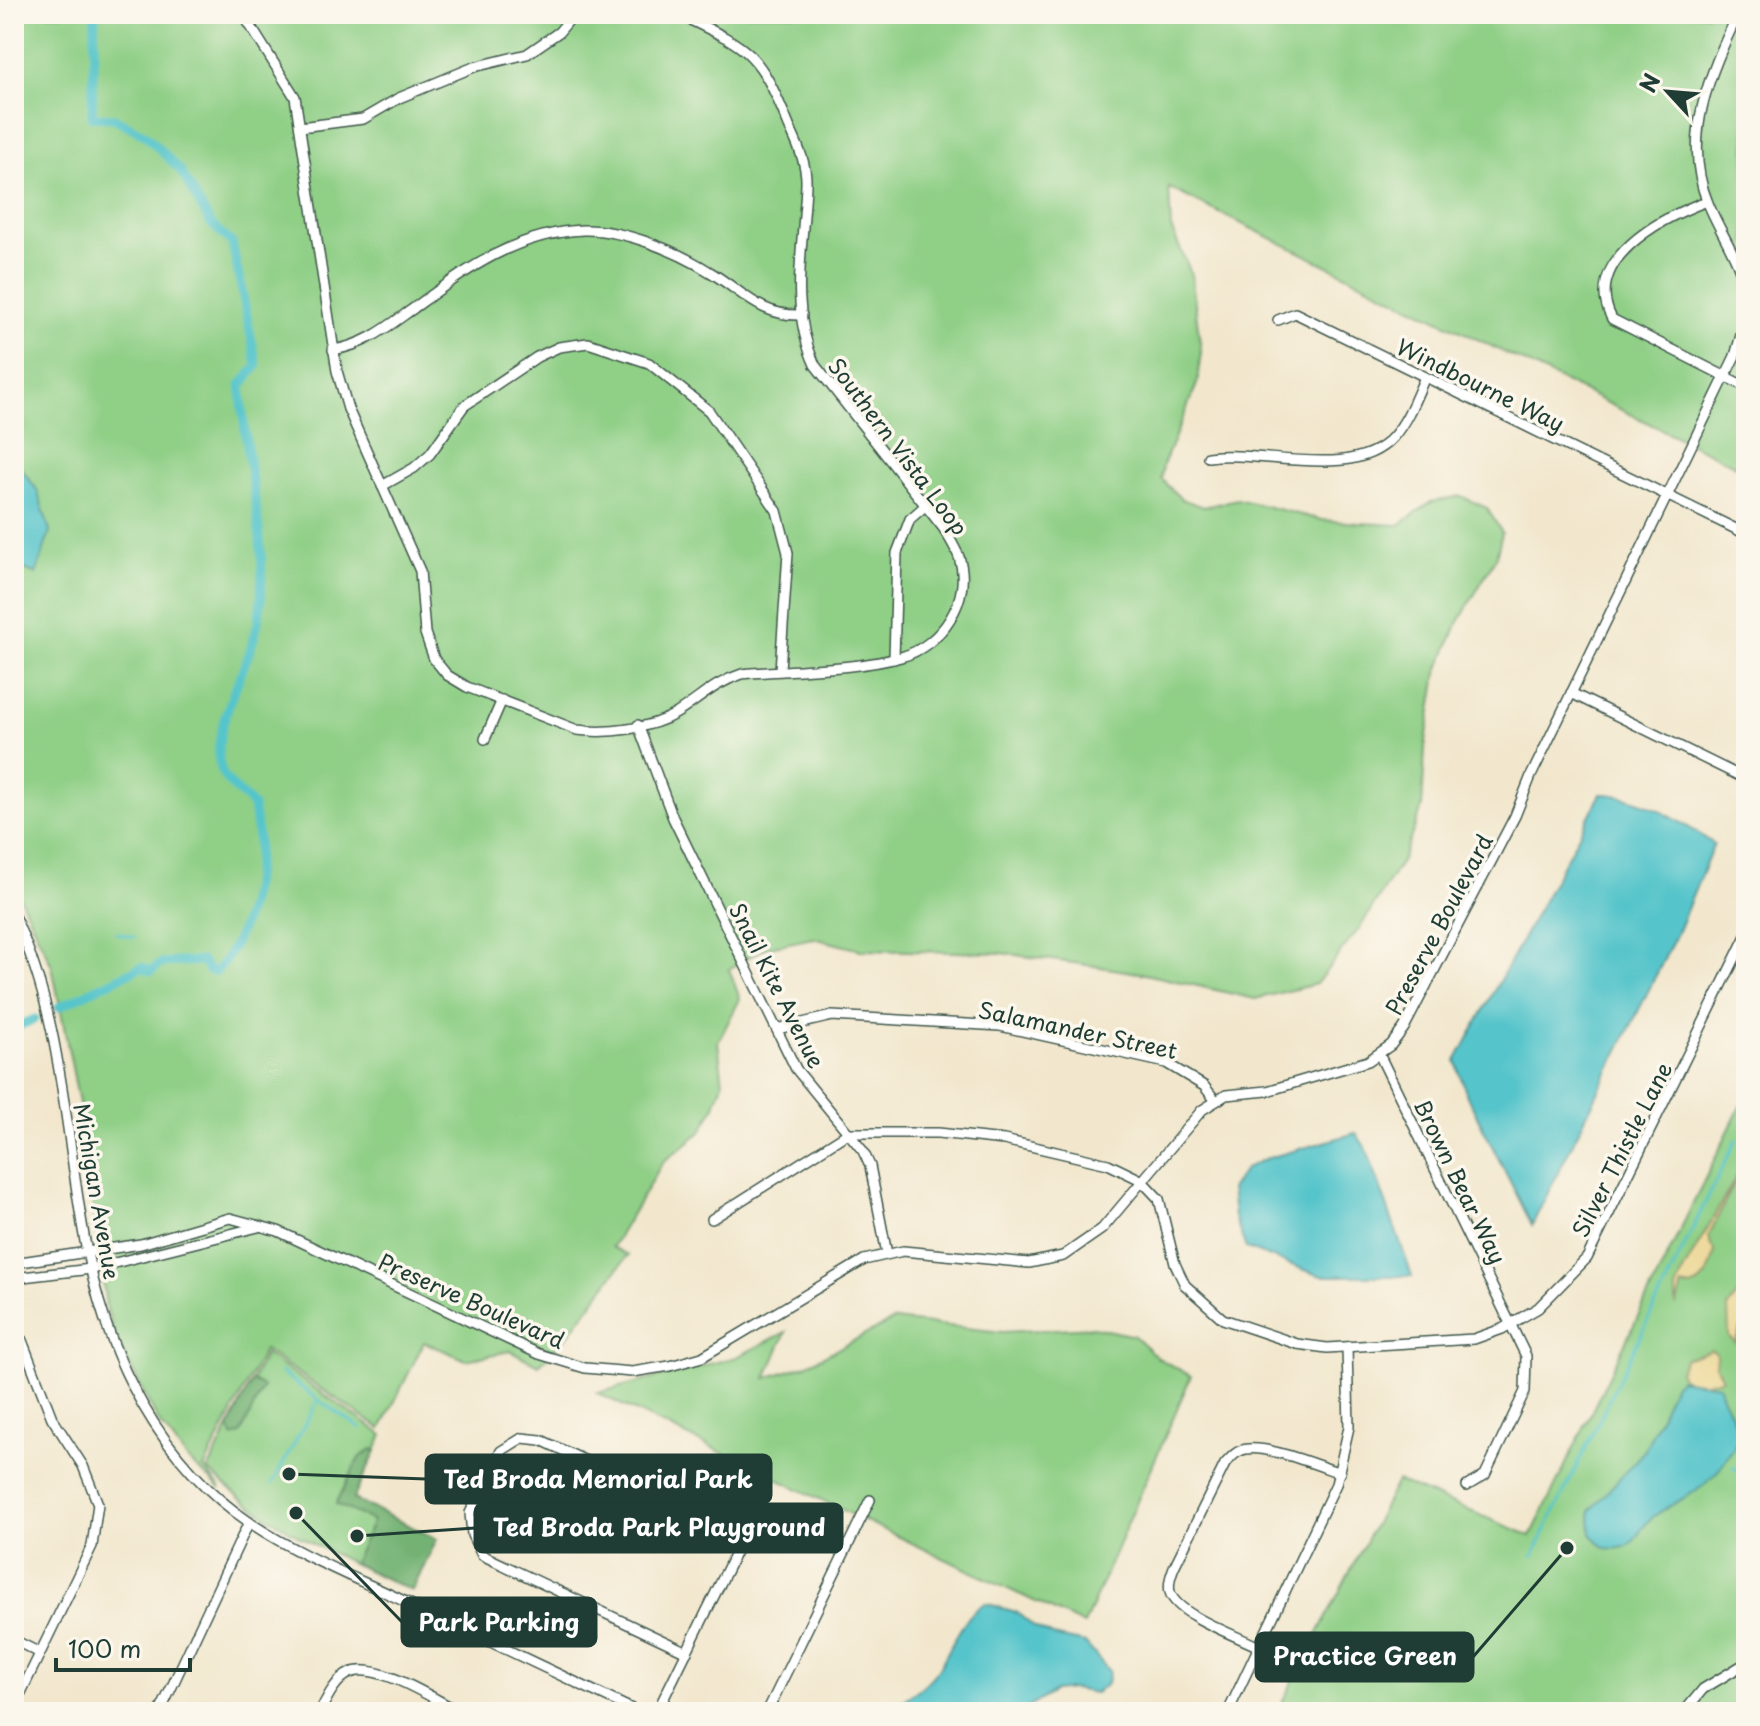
<svg xmlns="http://www.w3.org/2000/svg" width="1760" height="1726" font-family="'Playpen Sans',sans-serif">
<style>
.green{fill:#8fcf86;stroke:#57865d;stroke-width:2}
.forest{fill:#73b273;stroke:#497854;stroke-width:2}
.sand{fill:#eeda9e;stroke:#868c69;stroke-width:2}
.water{fill:#57c5cb;stroke:#3b8180;stroke-width:2}
.lines{fill:none;stroke-linecap:round;stroke-linejoin:round}
.stream{stroke:#57c5cb;stroke-width:3}
.canal{stroke:#57c5cb;stroke-width:9}
.minor-casing{stroke:#3f564b;stroke-width:12}
.minor{stroke:#fff;stroke-width:9}
.labels{text-anchor:middle;dominant-baseline:central;stroke-width:7;stroke-linejoin:round;paint-order:stroke}
.street-label{font-size:22px;fill:#1f3d34;stroke:#fbf7ec}
.leader{fill:none;stroke:#1f3d34;stroke-width:3}
.callout-dot{fill:#1f3d34;stroke:#fbf7ec;stroke-width:3}
.callout{fill:#1f3d34;stroke:#1f3d34;stroke-width:3}
.callout-label{font-size:24px;text-anchor:middle;font-weight:bold;fill:#fff}
</style>
<rect width="100%" height="100%" fill="#fbf7ec"/>
<filter id="ink" filterUnits="userSpaceOnUse"><feTurbulence type="fractalNoise" baseFrequency=".0125" numOctaves="2"/><feDisplacementMap in="SourceGraphic" scale="16" xChannelSelector="R" yChannelSelector="G"/><feConvolveMatrix kernelMatrix="1 2 1 2 8 2 1 2 1" color-interpolation-filters="sRGB"/></filter>
<filter id="wash" filterUnits="userSpaceOnUse"><feTurbulence type="fractalNoise" baseFrequency=".006" numOctaves="4" result="noise"/><feDisplacementMap in="SourceGraphic" scale="32" xChannelSelector="R" yChannelSelector="G"/><feGaussianBlur stdDeviation="1.8" result="paint"/><feColorMatrix in="noise" values="0 0 0 0 0 0 0 0 0 0 0 0 0 0 0 0 0 1.4 0 .05"/><feComposite in="paint" operator="in"/></filter>
<g filter="url(#wash)">
<rect width="100%" height="100%" fill="#f2e7cd"/>
<g class="green">
<polygon points="14,14 1746,14 1746,471 1169,188 1171,228 1191,273 1201,351 1197,384 1163,465 1161,479 1181,499 1204,507 1237,499 1322,520 1359,523 1399,525 1431,502 1461,496 1487,508 1502,533 1496,557 1456,627 1437,673 1425,747 1422,808 1402,860 1361,926 1316,984 1255,999 1145,974 1081,964 1001,953 861,950 813,938 764,948 729,969 740,999 718,1042 723,1083 714,1108 701,1132 663,1162 612,1247 628,1255 566,1338 539,1365 510,1351 466,1360 424,1342 381,1429 264,1350 204,1468 221,1489 188,1460 158,1421 113,1332 106,1306 80,1108 52,966 14,885 14,564 36,574 37,490 14,459"/>
<polygon points="1746,1095 1746,1712 1277,1712 1397,1481 1531,1536"/>
<polygon points="894,1320 1002,1332 1094,1327 1134,1336 1158,1358 1191,1376 1084,1625 597,1393 737,1357 786,1332 766,1378 806,1365"/>
<path d="M 265,1354 L 383,1435 L 353,1499 L 437,1539 L 412,1591 C 337,1556 269,1528 208,1470 Z"/>
</g>
<g class="forest">
<polygon points="252,1381 263,1387 241,1434 233,1437 229,1427"/>
<polygon points="372,1449 376,1451 353,1499 437,1539 412,1591 353,1563 373,1521 336,1504 359,1458"/>
</g>
<g class="sand">
<path d="M 1744,1163 L 1709,1235 L 1711,1246 L 1715,1250 C 1712,1267 1703,1292 1682,1286 L 1676,1306 L 1676,1289 L 1684,1270 Z"/>
<polygon points="1746,1284 1746,1328 1741,1329 1735,1343 1729,1337 1728,1307"/>
<polygon points="1711,1350 1716,1353 1716,1366 1722,1379 1697,1384 1683,1380 1679,1371 1685,1359"/>
</g>
<g class="water">
<polygon points="14,459 37,490 50,531 36,574 14,564"/>
<path d="M 1601,794 C 1640,794 1683,823 1714,844 L 1677,933 L 1532,1225 L 1467,1096 L 1456,1061 Z"/>
<polygon points="1356,1133 1367,1150 1412,1276 1321,1276 1246,1248 1234,1217 1231,1188 1246,1168 1265,1159"/>
<path d="M 1680,1379 L 1719,1385 C 1721,1403 1739,1420 1738,1438 C 1737,1446 1730,1452 1726,1459 C 1708,1491 1681,1497 1654,1516 C 1633,1531 1641,1552 1605,1548 L 1591,1534 L 1590,1511 L 1645,1450 L 1674,1384 Z"/>
<path d="M 985,1603 L 1016,1612 L 1034,1627 L 1053,1636 L 1085,1643 L 1109,1671 L 1107,1684 L 1095,1693 L 1072,1689 L 1055,1691 L 1021,1712 L 875,1712 C 897,1707 925,1688 938,1669 C 953,1647 960,1618 985,1603 Z"/>
</g>
<g class="lines">
<g class="stream">
<polyline points="116,933 134,937"/>
<polyline points="1745,1123 1746,1121"/>
<polyline points="318,1400 360,1428"/>
<polyline points="1733,1467 1746,1476"/>
<polyline points="272,1484 318,1400 281,1372"/>
<polyline points="1533,1556 1736,1140"/>
<polyline points="1737,1612 1746,1591"/>
</g>
<g class="canal">
<path d="M 59,1007 L 141,967 L 151,971 L 162,963 L 202,961 L 208,970 L 215,972 C 243,945 256,887 258,849 C 259,835 255,820 253,806 C 239,789 221,784 219,759 C 215,714 255,659 260,609 C 269,534 243,460 241,385 L 257,366 L 232,243 L 211,224 L 180,170 L 145,135 L 114,118 L 92,117 L 95,14"/>
<polyline points="14,1028 35,1019"/>
</g>
</g>
</g>
<g filter="url(#ink)">
<g class="lines">
<defs>
<g id="minor">
<path d="M 243,14 L 295,97 L 337,371 L 348,409 L 420,571 L 425,633 L 434,659 L 447,675 L 467,687 L 577,730 C 607,734 651,729 677,713 C 701,698 714,683 742,674 C 792,669 854,670 901,657 C 941,646 973,599 959,557 C 955,547 949,538 944,529 L 815,365 C 788,306 804,245 806,184 C 807,163 797,144 789,126 C 758,50 751,49 678,14"/>
<path d="M 1738,14 C 1710,73 1681,138 1708,203 C 1720,233 1742,262 1746,294"/>
<polyline points="300,127 363,119 399,98 474,67 527,54 559,32 574,14"/>
<path d="M 1707,201 C 1661,218 1581,260 1612,319 L 1746,387"/>
<polyline points="1278,320 1295,313 1746,534"/>
<path d="M 333,350 C 366,345 387,327 414,308 C 466,270 515,233 583,230 C 623,229 677,251 710,272 C 742,291 761,317 802,315"/>
<path d="M 1208,457 C 1261,449 1354,482 1393,437 C 1408,420 1416,397 1425,377"/>
<polyline points="382,486 414,468 430,454 464,406 537,357 559,347 588,343 649,363 709,411 777,511 788,553 780,670"/>
<polyline points="894,659 897,553 910,519 926,505"/>
<polyline points="1571,693 1746,779"/>
<polyline points="638,725 673,818 796,1069 863,1151 870,1166 887,1254"/>
<polyline points="485,739 502,700"/>
<path d="M 14,916 C 64,1020 65,1140 87,1252 C 108,1358 159,1462 252,1524 C 300,1556 356,1578 408,1603 C 485,1639 562,1676 638,1712"/>
<polyline points="777,1029 832,1016 1000,1026 1166,1063 1204,1086 1216,1101"/>
<polyline points="1379,1054 1526,1356 1525,1391 1485,1475 1467,1486"/>
<polyline points="712,1219 848,1133 938,1133 1004,1140 1108,1164 1141,1180 1159,1199 1175,1264 1185,1285 1223,1319 1297,1344 1327,1348 1474,1339 1502,1329 1538,1308 1587,1258 1746,936"/>
<polyline points="14,1263 141,1244 230,1218 278,1231 539,1354 585,1368 632,1372 670,1366 702,1357 864,1260 903,1251 1029,1263 1063,1256 1102,1229 1202,1110 1226,1095 1267,1091 1368,1061 1391,1045 1404,1028 1515,816 1531,776 1735,356 1746,318"/>
<polyline points="14,1278 91,1269 258,1227"/>
<polyline points="14,1320 52,1418 83,1466 98,1504 92,1546 14,1707"/>
<polyline points="14,1640 40,1653"/>
<path d="M 1259,1647 C 1238,1636 1176,1615 1170,1592 C 1168,1583 1171,1575 1174,1567 L 1225,1464 C 1230,1459 1234,1453 1240,1451 C 1259,1441 1319,1466 1340,1473"/>
<polyline points="687,1652 482,1555 472,1535 470,1513 501,1451 522,1438 541,1440 744,1535"/>
<polyline points="160,1712 249,1522"/>
<path d="M 320,1712 C 327,1698 335,1680 350,1673 C 377,1661 435,1700 460,1712"/>
<polyline points="657,1712 754,1515"/>
<polyline points="767,1712 870,1500"/>
<polyline points="1228,1712 1336,1484 1349,1427 1347,1347"/>
<polyline points="1358,1712 1401,1707 1419,1712"/>
<polyline points="1684,1712 1703,1689 1746,1663"/>
</g>
</defs>
<use href="#minor" class="minor-casing"/>
<use href="#minor" class="minor"/>
</g>
</g>
<g class="labels">
<g class="street-label">
<text transform="translate(1481 384) rotate(26)">Windbourne Way</text>
<text transform="translate(899 446) rotate(53)">Southern Vista Loop</text>
<text transform="translate(1438 924) rotate(-62)">Preserve Boulevard</text>
<text transform="translate(778 985) rotate(63)">Snail Kite Avenue</text>
<text transform="translate(1078 1029) rotate(12)">Salamander Street</text>
<text transform="translate(1621 1149) rotate(-63)">Silver Thistle Lane</text>
<text transform="translate(1461 1181) rotate(64)">Brown Bear Way</text>
<text transform="translate(98 1191) rotate(80)">Michigan Avenue</text>
<text transform="translate(472 1300) rotate(24)">Preserve Boulevard</text>
</g>
</g>
<path class="leader" d="M289 1474L426 1479M357 1536L475 1528M296 1513L402 1622M1567 1548L1473 1657"/>
<g class="callout-dot">
<circle cx="289" cy="1474" r="8"/>
<circle cx="357" cy="1536" r="8"/>
<circle cx="296" cy="1513" r="8"/>
<circle cx="1567" cy="1548" r="8"/>
</g>
<g class="callout">
<rect x="426" y="1455" width="345" height="48" rx="8"/>
<rect x="475" y="1504" width="367" height="48" rx="8"/>
<rect x="402" y="1598" width="194" height="48" rx="8"/>
<rect x="1256" y="1633" width="217" height="48" rx="8"/>
</g>
<g class="callout-label">
<text x="598" y="1488">Ted Broda Memorial Park</text>
<text x="659" y="1536">Ted Broda Park Playground</text>
<text x="499" y="1631">Park Parking</text>
<text x="1365" y="1665">Practice Green</text>
</g>
<rect width="1760" height="1726" fill="none" stroke="#fbf7ec" stroke-width="48"/>
<g transform="translate(1668 92) rotate(296)" stroke="#fbf7ec" stroke-width="6" paint-order="stroke">
<path d="M0-6L14 30L0 20L-14 30Z" fill="#1f3d34"/>
<text y="-12" font-size="22" font-weight="bold" text-anchor="middle" fill="#1f3d34">N</text>
</g>
<path d="M56 1658v12h134v-12" fill="none" stroke="#1f3d34" stroke-width="4"/>
<text x="68" y="1658" font-size="24" fill="#1f3d34" stroke="#fbf7ec" stroke-width="6" paint-order="stroke">100 m</text>
</svg>
